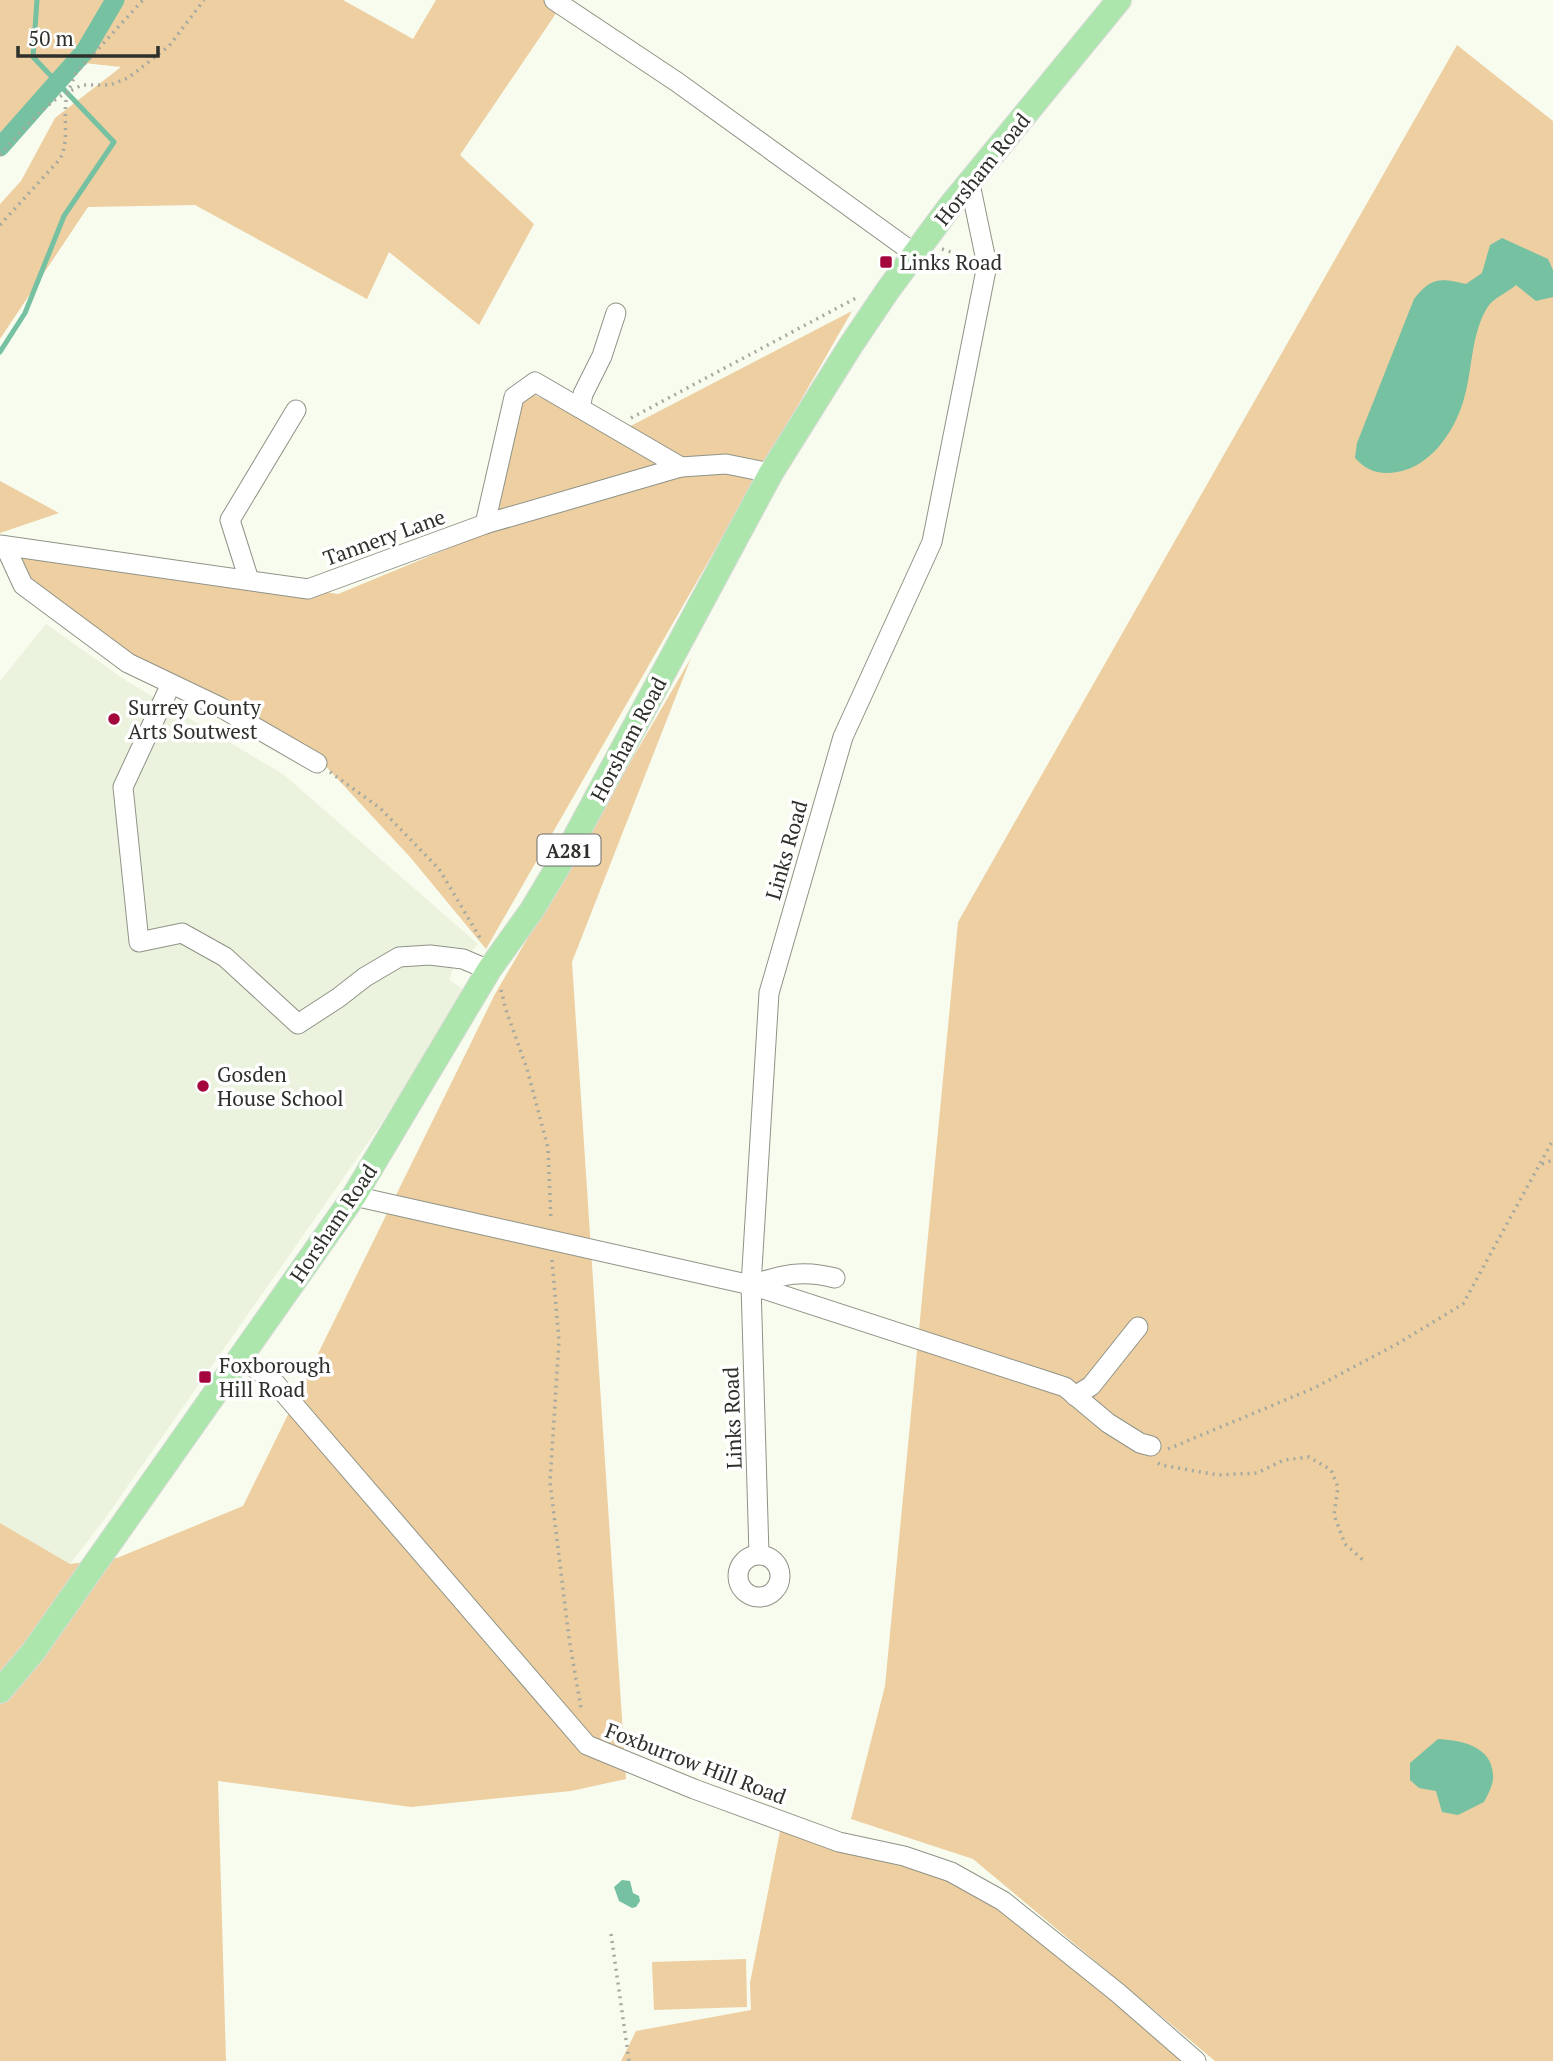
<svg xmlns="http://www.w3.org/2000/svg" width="1553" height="2061" font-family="'PT Serif',serif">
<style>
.built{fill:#ebf2dd}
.green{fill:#edcfa2}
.water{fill:#75c1a2}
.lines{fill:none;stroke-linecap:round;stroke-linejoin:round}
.stream{stroke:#75c1a2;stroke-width:5}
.canal{stroke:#75c1a2;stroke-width:19}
.minor-casing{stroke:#8f9387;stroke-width:21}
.major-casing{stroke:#d9dad9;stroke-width:26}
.path{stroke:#a6a99f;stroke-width:3.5;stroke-dasharray:2 5;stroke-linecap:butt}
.minor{stroke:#fff;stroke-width:19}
.major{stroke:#ade6ad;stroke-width:24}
.poi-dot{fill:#a3063d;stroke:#fff;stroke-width:2.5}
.labels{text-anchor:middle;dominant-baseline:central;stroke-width:7;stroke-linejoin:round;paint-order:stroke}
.shield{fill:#fff;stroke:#6d6e6b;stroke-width:2}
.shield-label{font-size:19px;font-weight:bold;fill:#2e302b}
.street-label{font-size:21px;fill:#2e302b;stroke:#fff}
.poi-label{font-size:21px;fill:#2e302b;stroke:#fff;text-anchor:start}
</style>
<rect width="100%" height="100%" fill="#f8fcee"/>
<polygon class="built" points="46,624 128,682 283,774 478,944 469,954 458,954 449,980 465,990 379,1127 104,1520 70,1564 0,1523 0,681"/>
<g class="green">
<polygon points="0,0 343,0 413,39 436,0 545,0 559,9 460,155 534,224 479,325 389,252 367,299 195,205 88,207 0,339 0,204 21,181 55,118 121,67 65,61 0,133"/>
<polygon points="1457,45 1553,121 1553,2061 1215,2061 973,1859 851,1819 885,1686 958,922"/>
<polygon points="852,311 486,949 410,857 307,746 152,678 17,589 0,540 338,594 488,532 525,391 621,431"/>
<polygon points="0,481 59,513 0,533"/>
<polygon points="691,658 572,962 626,1779 571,1791 411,1807 218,1781 226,2061 0,2061 0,1523 70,1564 117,1558 243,1506 495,994"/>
<polygon points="782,1821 1003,1901 1196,2061 621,2061 636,2031 751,2010 750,1983"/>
<polygon points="746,1959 747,2007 654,2010 652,1962"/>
</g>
<g class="water">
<path d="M 1502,238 L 1548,259 L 1553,270 L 1553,297 L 1536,301 L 1516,285 C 1508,292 1492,299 1487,308 C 1470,337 1473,371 1463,402 C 1454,432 1430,467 1397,472 C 1379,475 1367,471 1355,458 L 1357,443 L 1414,299 C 1432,277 1439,278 1466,284 L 1482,273 L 1490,245 Z"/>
<path d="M 1438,1739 C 1461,1740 1492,1746 1493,1775 C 1494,1784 1488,1794 1484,1802 L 1458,1815 L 1442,1812 L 1436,1791 L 1419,1788 L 1410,1780 L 1410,1763 Z"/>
<polygon points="622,1880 630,1881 633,1893 639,1896 640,1901 636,1907 632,1908 619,1901 614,1887"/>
</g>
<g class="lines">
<polyline class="stream" points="0,352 25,313 64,216 114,142 33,57 37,0"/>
<polyline class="canal" points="0,147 85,51 115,0"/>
<defs>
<g id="minor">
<polyline points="554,0 677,82 915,254"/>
<polyline points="580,408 583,394 602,356 616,313"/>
<polyline points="485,524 514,397 535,382 681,467"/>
<polyline points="0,545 308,589 485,524 681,467 726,464 771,473"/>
<polyline points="5,546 23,585 128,663 220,707 317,763"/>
<polyline points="249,580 230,520 296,410"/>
<polyline points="171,684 123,787 139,942 182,933 225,957 298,1024 338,998 365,977 399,957 430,955 463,959 489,970"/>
<polyline points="354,1196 751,1285 1065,1387 1108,1423 1140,1443 1151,1446"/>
<path d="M 751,1285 C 782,1275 802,1269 835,1278"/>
<polyline points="240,1357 276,1384 587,1745 694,1789 839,1842 904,1856 951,1872 1003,1901 1118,1993 1196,2061"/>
<polyline points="1075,1396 1091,1386 1138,1327"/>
<polyline points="759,1554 751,1285 769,993 843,737 932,542 987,265 970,184"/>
<circle cx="759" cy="1576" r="21"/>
</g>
<polyline id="major" points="0,1691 33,1652 354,1196 489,970 532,910 571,845 771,473 851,345 888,290 951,205 1119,0"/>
</defs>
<use href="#minor" class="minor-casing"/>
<use href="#major" class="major-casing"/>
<g class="path">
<path d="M 0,155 C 21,133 41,106 68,92 L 76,73 L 143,0"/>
<path d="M 0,225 L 60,159 C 71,138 61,115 68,92 L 82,85 L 110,85 L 128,78 L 169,46 L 204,0"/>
<polyline points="942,249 968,258"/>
<polyline points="631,418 856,298"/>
<polyline points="330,772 380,808 439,869 482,941"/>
<polyline points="501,990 506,1010 527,1069 548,1148 551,1221"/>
<polyline points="1542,1164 1553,1160"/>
<polyline points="552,1260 559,1341 550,1482 569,1638 581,1708"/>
<polyline points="1168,1449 1314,1388 1397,1344 1463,1304 1553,1140"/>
<polyline points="1158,1463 1161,1465 1218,1475 1257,1473 1284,1460 1309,1457 1331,1470 1338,1487 1334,1515 1345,1544 1364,1561"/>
<polyline points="611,1934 629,2061"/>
</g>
<use href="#minor" class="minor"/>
<use href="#major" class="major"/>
</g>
<g class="poi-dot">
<rect x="879" y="255" width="14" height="14" rx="3.5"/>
<circle cx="114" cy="719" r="7"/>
<circle cx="203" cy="1086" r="7"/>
<rect x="198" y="1370" width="14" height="14" rx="3.5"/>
</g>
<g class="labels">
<rect class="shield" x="537.5" y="834.5" width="63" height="31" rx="5"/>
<g class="shield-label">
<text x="569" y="850">A281</text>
</g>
<g class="street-label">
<text transform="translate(982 169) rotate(-51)">Horsham Road</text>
<text transform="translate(384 537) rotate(-20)">Tannery Lane</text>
<text transform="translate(628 739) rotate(-62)">Horsham Road</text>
<text transform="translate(786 850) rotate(-74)">Links Road</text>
<text transform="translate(333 1223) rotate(-56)">Horsham Road</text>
<text transform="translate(732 1418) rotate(-92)">Links Road</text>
<text transform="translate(696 1763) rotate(21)">Foxburrow Hill Road</text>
</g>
<g class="poi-label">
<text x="900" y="262">Links Road</text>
<text x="128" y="707">Surrey County<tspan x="128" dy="24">Arts Soutwest</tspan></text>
<text x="217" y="1074">Gosden<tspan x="217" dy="24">House School</tspan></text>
<text x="219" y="1365">Foxborough<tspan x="219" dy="24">Hill Road</tspan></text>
</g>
</g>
<path d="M18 46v10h140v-10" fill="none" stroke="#2e302b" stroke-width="3.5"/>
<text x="28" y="46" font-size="21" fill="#2e302b" stroke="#ffffff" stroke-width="5" paint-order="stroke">50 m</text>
</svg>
